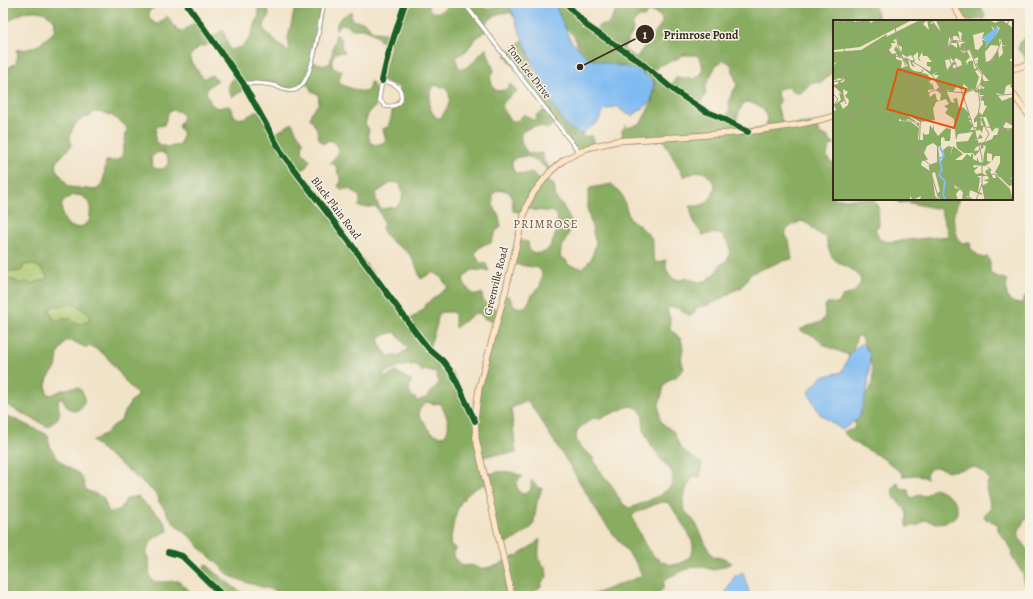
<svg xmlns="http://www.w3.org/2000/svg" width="1033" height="599" font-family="Alegreya,serif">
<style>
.green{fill:#abc76e;stroke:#737846}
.forest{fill:#88ac61;stroke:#626b40;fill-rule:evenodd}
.water{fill:#80bbf2;stroke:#5e7288}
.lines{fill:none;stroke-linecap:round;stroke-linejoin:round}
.street-casing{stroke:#968673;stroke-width:5}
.secondary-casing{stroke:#968673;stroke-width:7}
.street{stroke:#fff;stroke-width:3.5}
.secondary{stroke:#fde5c5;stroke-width:5.5}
.cycleway-casing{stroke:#f7f3e8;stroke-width:8}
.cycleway{stroke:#1b5e20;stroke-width:6}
.labels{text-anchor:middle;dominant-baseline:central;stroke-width:3;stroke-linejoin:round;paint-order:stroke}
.street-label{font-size:11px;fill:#3b2a1e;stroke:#f7f3e8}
.neighbourhood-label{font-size:12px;letter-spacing:1px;fill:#705337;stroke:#f7f3e8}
.inset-river{fill:none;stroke:#80bbf2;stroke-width:2}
.inset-road{fill:none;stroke:#a89984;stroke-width:1}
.view{fill:#df570d;fill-opacity:0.15;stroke:#df570d;stroke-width:2}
.inset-edge{fill:none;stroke:#3b2a1e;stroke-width:2}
.leader{fill:none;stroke:#3b2a1e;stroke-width:1.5}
.callout-dot{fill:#3b2a1e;stroke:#f7f3e8;stroke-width:1.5}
.mark-label{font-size:12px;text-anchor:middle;font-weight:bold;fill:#fff}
.callout-label{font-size:12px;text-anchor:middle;font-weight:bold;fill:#3b2a1e;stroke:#f7f3e8;stroke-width:3;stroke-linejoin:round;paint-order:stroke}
</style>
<rect width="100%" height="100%" fill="#f7f3e8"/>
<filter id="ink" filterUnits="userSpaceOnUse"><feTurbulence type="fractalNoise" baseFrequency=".025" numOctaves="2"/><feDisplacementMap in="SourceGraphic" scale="8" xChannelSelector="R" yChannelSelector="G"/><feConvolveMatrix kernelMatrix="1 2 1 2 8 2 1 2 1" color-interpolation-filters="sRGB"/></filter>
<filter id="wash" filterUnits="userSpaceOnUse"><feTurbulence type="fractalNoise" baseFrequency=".012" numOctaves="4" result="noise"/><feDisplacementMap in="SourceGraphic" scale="16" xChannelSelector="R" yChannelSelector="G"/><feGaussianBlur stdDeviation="0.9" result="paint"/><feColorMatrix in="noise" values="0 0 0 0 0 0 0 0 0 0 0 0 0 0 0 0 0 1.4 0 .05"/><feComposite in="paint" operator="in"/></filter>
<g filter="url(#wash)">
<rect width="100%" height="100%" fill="#f1e3c8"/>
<g class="green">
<path d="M 29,264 C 37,265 45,269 47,278 L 45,280 C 39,280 35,284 30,284 L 28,282 L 20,284 C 14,278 11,282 4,274 L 7,271 L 16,272 L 22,266 Z"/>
<path d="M 73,303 L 89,313 L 90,320 C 84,324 81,324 75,323 L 70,318 L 63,318 L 57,321 L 52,317 L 49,311 L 55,305 L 61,307 Z"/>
</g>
<g class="forest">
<path d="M 3,3 L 150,3 L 152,6 L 155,7 L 149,11 L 149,17 L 154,23 L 158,24 L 164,20 L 167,16 L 178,31 L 183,31 L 199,20 L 211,38 L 223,30 L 230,50 L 242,47 L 250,38 L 259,15 L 257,3 L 267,3 L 269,15 L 265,23 L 264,29 L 277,43 L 290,53 L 288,38 L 296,3 L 323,3 L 312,62 L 325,65 L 330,63 L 336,34 L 342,40 L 341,45 L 345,53 L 339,52 L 334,54 L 332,60 L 332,66 L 335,69 L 342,70 L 339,80 L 341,84 C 349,88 357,91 366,92 L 369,88 L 370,82 L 372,82 L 377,94 L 375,107 L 369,111 L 365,124 L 369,129 L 368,133 L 370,142 L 375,145 L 386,142 L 383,129 L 388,127 L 391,118 L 393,106 L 399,102 L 401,99 L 399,87 L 382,80 L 391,45 L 380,41 L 377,36 L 366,29 L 352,29 L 347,25 L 341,24 L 336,30 C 335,20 343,17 351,11 L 352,21 C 361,21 366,21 371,30 C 378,33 386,33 394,36 L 405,3 L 428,3 L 429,9 L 432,12 C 441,13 444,11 448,3 L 478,3 L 486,9 C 512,3 509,5 522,26 L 511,13 C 498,11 493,17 483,25 L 486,31 L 477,37 L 466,51 L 457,57 L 456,60 L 459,68 L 463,69 C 474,64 478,56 486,48 L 494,71 L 490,77 L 493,88 L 497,91 L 505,90 L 510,86 L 509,83 L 517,91 C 501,104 497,104 512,121 L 517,121 L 524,114 L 532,120 L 535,120 L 537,115 L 546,109 L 505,55 L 524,39 L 535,77 L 543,85 L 580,134 L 586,137 L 592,135 L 594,145 L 578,151 L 556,122 L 549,128 L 545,129 L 544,127 C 534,125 529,127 521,133 C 520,142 522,146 528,153 L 536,154 L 542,153 L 544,162 L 551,169 L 549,172 C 539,160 527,151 512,160 L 512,167 L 515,173 L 525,174 L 531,172 L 541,180 L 545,177 L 554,185 L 556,199 L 562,204 L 571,220 L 571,228 L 561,250 L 560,257 L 566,260 L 568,265 L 583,268 L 591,259 L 596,244 L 588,211 L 588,196 L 590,188 L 612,184 L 622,195 L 630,220 L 639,225 L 651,237 L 653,244 L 653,256 L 656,263 L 666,260 L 666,269 L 673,279 L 681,280 L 686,278 L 698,282 L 706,281 L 716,273 L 720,265 L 728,259 L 730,249 C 723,233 721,232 703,235 L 694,223 L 690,206 C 706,208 713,199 715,185 C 710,177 704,168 694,173 C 690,175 688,174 684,177 L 662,138 L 623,140 L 622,130 L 625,127 L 625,125 L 628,128 L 641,123 L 652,102 L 655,85 L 651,77 L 631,66 L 607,65 L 594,60 L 582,57 L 574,36 L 562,24 L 551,3 L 567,3 L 576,14 L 594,30 L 600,25 L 608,25 L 616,11 L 612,3 L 878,3 L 875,8 L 878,16 L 877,21 L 834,21 L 834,74 L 832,73 C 829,75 826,80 822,82 C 819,83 816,82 813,83 C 803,88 798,101 789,87 L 781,88 L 777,92 L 778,98 L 780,101 L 777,107 L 784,126 L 815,122 C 818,129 818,137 827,136 L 831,142 L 834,142 L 834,145 L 829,147 L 827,156 L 830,162 L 834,163 L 834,199 L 873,199 L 878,207 L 879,226 L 875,228 L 879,239 L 887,242 L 949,236 L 940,209 L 906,202 L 899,203 L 895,199 L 959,199 L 953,217 L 958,240 L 962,243 L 971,243 L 970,247 L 974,252 L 982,258 L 988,257 L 990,263 L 990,274 L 1007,280 C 1006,293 1005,303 1021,304 L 1025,296 L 1030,292 L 1030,364 L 1026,370 L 1030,382 L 1030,514 C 1015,532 1015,535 1030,553 L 1030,584 L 1025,584 L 1023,574 L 1012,557 L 1011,548 L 998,530 L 998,525 L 994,522 L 992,522 L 990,519 L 986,520 L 984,515 L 991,508 L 986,488 L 989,479 C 973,459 971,470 951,471 C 942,471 941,465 930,469 L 926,475 L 927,479 L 919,475 L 902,476 L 903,474 L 884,459 L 852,441 L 843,432 L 854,429 C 855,421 858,405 862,399 C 865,395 870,392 871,387 C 876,369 868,352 861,336 L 857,336 C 854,344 853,353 850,361 L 848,355 L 822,344 C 818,334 808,336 800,330 C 806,325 818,325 823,320 C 827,316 822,304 828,303 C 831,302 835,304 838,304 L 843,296 C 850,294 857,292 860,284 C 865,272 839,265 833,258 C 829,252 827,244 826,237 L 816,232 L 810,225 L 802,221 C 794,224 789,226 785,233 L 789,241 L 792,259 L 779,262 L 770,266 L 754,272 L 750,275 L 741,288 L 733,291 L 720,300 L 708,305 L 695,308 L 695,312 L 691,316 L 685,313 L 679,308 L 668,307 L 667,309 L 670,318 L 670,329 L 681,339 L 683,348 L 681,359 L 684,369 L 676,377 L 668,380 L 664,386 L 659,405 L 660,419 L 664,425 L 674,432 L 678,443 L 682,449 L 690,456 L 702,463 L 700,477 L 695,475 L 691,478 C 688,486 682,496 683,505 C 684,513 692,517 696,524 C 703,535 705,548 714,557 L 724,558 L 732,563 L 714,570 L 700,566 L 692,567 L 669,577 L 664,582 L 663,589 L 655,596 L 589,596 L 642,576 L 636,563 L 601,518 L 570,466 L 528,401 L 511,408 L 516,453 L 491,455 L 481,458 L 485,475 C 500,471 509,469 523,477 C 515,480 515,486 520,493 L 524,494 L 531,490 L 531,480 L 534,483 L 538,488 L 542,488 L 537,502 L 534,522 L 531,528 L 511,542 L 501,545 L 486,484 C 456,493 454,518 450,545 L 455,548 L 454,557 L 459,564 L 464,566 L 471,565 L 481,569 L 499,565 L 507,559 L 517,556 L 533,545 L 540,539 C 539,549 536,562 546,567 L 547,577 L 542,582 L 541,586 L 529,596 L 295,596 L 248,583 L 230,576 L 217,563 L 202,550 L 193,539 L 175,524 L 168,515 L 164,508 L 159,502 L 158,497 L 152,490 L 92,441 L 106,433 L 111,427 L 121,421 C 122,413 129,409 130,402 L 137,396 C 136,390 129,387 126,382 C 118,372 105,350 91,347 C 86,346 90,348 85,347 C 77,344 74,340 65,341 L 58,354 L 56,368 L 48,378 L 46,385 L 47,394 L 52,395 C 60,390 70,387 79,388 C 86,395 86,401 81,409 L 73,411 L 67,407 L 63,399 L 59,399 C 56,405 62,411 58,418 C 55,422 51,423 48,427 L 3,403 L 3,71 L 16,63 L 18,54 L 16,50 C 36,50 40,44 54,32 L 55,21 C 40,3 19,12 3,25 ZM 648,12 C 655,12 663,15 662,23 L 636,58 L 623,49 L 633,32 L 632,25 C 636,20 638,16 644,17 ZM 213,40 L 237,75 C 229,80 226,88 232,97 L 246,89 L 245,82 L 273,84 L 289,90 L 298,88 L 304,83 L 310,87 L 311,91 L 318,94 L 319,103 L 311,113 L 310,118 L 317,129 L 318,137 L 323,144 L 329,140 C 335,142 339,146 339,152 L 330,163 C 336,164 338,168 338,174 L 341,177 L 341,182 L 338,186 L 342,190 C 350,186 355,192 360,198 L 360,204 L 358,206 L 361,207 L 376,207 L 379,211 L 384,223 L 382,228 C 388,245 401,244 411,256 C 415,262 418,272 421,279 L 433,272 L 440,276 L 448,287 L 425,305 L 425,308 L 408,321 L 298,173 L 306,167 L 310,160 L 302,152 L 303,141 L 297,133 L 292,123 L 273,135 L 258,110 C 251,114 245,120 236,118 L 229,106 L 217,108 L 211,104 L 206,92 L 208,87 L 218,80 L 211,75 L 208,77 L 203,78 L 191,62 L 190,56 L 200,46 L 205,46 ZM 683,55 L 696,55 L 701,59 L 703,70 L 700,76 L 693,79 L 677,77 L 670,86 L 654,72 L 661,65 L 675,60 ZM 724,60 L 731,64 L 737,85 L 731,95 L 729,101 L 730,109 L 725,118 L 699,107 L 705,95 L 706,85 L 716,65 ZM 436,85 L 446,88 C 454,100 447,107 441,118 L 437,118 C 428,110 429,102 431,89 ZM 745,102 C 749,102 751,103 754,104 C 767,110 767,114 767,128 L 746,131 L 735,123 C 737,118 741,105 745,102 ZM 173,110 L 180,112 L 183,116 L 179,127 L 183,135 L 180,144 C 170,148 163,148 155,141 L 156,128 L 158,126 L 164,125 L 169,111 ZM 95,112 C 108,112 118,118 127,128 L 122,156 L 116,161 L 106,161 L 103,184 L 96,190 L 69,187 L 56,169 L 57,161 L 72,145 C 66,135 77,116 89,117 ZM 160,152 L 163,153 L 168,158 L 168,164 L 163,169 L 156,169 L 152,165 L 151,158 L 156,153 ZM 392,182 L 399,183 C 404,191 405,203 394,207 C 391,208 388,207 384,209 L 380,208 L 376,200 L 376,193 ZM 504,190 L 509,192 L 512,197 L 513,211 L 524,213 L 526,208 C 537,212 545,210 555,212 C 556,215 557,216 557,219 C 559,228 552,251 542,253 C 539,254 535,253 532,252 L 529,249 L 528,242 L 517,240 L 513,264 L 539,268 L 542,273 L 540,287 C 529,294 533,297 526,306 L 520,308 L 513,305 L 509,296 L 503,296 L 499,310 C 489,306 482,305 482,293 L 477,295 L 472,294 L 463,282 L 464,277 L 472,270 L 477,270 L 479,271 C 483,268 485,270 489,271 L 486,264 L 480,263 L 475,254 C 477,248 484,243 491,243 L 496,231 L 501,227 L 498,213 C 492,209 493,202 493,195 L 496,191 ZM 75,195 L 83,196 C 92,206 91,209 89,222 C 86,223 83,226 81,227 C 66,231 60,214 62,203 L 69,197 ZM 28,264 C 37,265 45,269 47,278 L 45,280 C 39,280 35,284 30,284 L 28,282 L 20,284 C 14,278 11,283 4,274 L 7,271 L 16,272 L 22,270 L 23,266 ZM 73,303 L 89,313 L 90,320 C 84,324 81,324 75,323 L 70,318 L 63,318 L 57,321 L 52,317 L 52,314 L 49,310 L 55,305 L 61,307 ZM 441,312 L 452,312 L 455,315 L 455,328 L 475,313 L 479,313 L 485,319 L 495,322 L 473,417 L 453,374 L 429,349 C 431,339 434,335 436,327 C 438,321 437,316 441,312 ZM 395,332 L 408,349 L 399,355 L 389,357 C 375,341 375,337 395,332 ZM 414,363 L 421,371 L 431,370 L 437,375 L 438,384 L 427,397 L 418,401 L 410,394 L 409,389 L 411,381 L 397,372 L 383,378 L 384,373 L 401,366 L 413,365 ZM 426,402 L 434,404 L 440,403 C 445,414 453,423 445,435 L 440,436 L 430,432 L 423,420 L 419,416 L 419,410 ZM 630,406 C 635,407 638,408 641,412 C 645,418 642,426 645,433 C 646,437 656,452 659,457 C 665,466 678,472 671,485 C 666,495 639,505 629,508 C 619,503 616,491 610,483 C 607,479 603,476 600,471 C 597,467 596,462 593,458 C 586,449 578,450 576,436 C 575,428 588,423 593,418 L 598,419 ZM 661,502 C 665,502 667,502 670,504 C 673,508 675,513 678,517 C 683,526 695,539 693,550 C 692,556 686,560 681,563 C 671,568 658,561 651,553 C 644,546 637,527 632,517 L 635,513 Z"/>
<polygon points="952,3 980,3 985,16 984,19 963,21"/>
<polygon points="1030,35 1030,64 1027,64 1024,55 1019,51 1018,48 1021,41"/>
<path d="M 3,414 L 48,435 C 49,451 59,462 72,470 C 74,471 76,472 78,473 C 83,477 84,484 86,490 L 103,497 L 109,513 L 121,509 L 126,499 L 138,496 C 150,512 161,511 168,531 C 159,535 147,540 147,553 C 147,556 149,559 149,562 C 150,570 148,574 152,581 C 161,583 170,581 179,581 L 193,594 L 193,596 L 3,596 Z"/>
<path d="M 898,482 L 899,487 L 908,490 L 909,495 L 912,498 L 918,495 L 925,496 L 935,488 C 944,491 959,499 957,512 C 956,522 935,526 927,520 L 922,521 L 919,525 L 907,527 C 906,522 908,516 906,511 C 900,500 884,495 898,482 Z"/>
<path d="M 206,564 C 219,576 232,587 247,596 L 220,596 L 200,576 Z"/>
</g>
<g class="water">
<polygon points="502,3 554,3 571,41 589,59 638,70 654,82 651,102 632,116 622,111 618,106 604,110 598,122 581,134 567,127 549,99 521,35 512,10"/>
<polygon points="862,343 870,355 868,386 859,418 842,430 820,414 808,392 822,377 842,372 851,352"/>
<polygon points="743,572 750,596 724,596 734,577"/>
</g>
</g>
<g filter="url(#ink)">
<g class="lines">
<defs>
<g id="street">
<polyline points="186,3 243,83 283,155 354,248 417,334 429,349 443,361 453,374 474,420"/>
<polyline points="464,3 579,152"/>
<polyline points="566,3 587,26 639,61 676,92 705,111 720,117 747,131"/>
<polyline points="382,81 388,55 405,3"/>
<path d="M 382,81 C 394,83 403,86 401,100 C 398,106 392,107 385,106 L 379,99 Z"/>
<path d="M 243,83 C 253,83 263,83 273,85 C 280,87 287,92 294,90 C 314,87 319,20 324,3"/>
<polyline points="168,552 182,556 223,596"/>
</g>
<g id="secondary">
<polyline points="952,3 963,21"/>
<polyline points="1012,69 1030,64"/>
<polyline points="1012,93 1030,117"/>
<path d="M 512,596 L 476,439 L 475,418 L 479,388 L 506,289 L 522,222 L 527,205 L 534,192 L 551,171 L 564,160 L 587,148 L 616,141 C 667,137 717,136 768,129 C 791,126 812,123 834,116"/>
</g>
</defs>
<use href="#street" class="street-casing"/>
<use href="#secondary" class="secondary-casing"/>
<use href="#street" class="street"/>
<use href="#secondary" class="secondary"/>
<defs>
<g id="cycleway">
<polyline points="186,3 243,83 283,155 354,248 417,334 429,349 443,361 453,374 475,421"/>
<polyline points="566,3 587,26 639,61 676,92 705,111 720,117 748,132"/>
<polyline points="382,81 388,55 405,3"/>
<polyline points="168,552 182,556 223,596"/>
</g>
</defs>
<use href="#cycleway" class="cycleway-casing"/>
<use href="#cycleway" class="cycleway"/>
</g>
</g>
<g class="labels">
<g class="street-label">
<text transform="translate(529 72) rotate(52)">Tom Lee Drive</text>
<text transform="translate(336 208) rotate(53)">Black Plain Road</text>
<text transform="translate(496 281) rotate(-76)">Greenville Road</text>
</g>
<g class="neighbourhood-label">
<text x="546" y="224">PRIMROSE</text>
</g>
</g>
<g transform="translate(833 20)">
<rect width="180" height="180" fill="#f1e3c8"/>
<path d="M 0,0 L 5,2 L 5,0 L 10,0 L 10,3 L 11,0 L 21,0 L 21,2 L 37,0 L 37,3 L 43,0 L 79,0 L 27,27 L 1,30 ZM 87,0 L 94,0 L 90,4 L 96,10 L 94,0 L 100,0 L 97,4 L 101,3 L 108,12 L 103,0 L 156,0 L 162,3 L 169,0 L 180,8 L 180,39 L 176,39 L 180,43 L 180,68 L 177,67 L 178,64 L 173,66 L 171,75 L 163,73 L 169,81 L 179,77 L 180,74 L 180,106 L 173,102 L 170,107 L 175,110 L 179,108 L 180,111 L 180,158 L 176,159 L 180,159 L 180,165 L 176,166 L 162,152 L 167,143 L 167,136 L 162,136 L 159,141 L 159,134 L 154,133 L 154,141 L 158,142 L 152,146 L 140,145 L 141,148 L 146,146 L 141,151 L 143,154 L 149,153 L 154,156 L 144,156 L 147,158 L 145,172 L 149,173 L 149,175 L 137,170 L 136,176 L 132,177 L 138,178 L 136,180 L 129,180 L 130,171 L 121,164 L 122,168 L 127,169 L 123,174 L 125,180 L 108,180 L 104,174 L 107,171 L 102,152 L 99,153 L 102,176 L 106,180 L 87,180 L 88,176 L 80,180 L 77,176 L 77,180 L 0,180 L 0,92 L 3,90 L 1,85 L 8,80 L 6,73 L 9,74 L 0,65 L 5,64 L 6,60 L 9,63 L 12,60 L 10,57 L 9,60 L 7,58 L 3,59 L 4,61 L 0,59 L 0,46 L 4,42 L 0,44 L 0,32 L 28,30 L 54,14 L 53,17 ZM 158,5 L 162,10 L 164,6 L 167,8 L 163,15 L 154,23 L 152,29 L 154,21 L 149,20 L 150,24 L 145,30 L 142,29 L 140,15 L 151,12 L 149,19 L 157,15 L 160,10 ZM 125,11 L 129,13 L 128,20 L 133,22 L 128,24 L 127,28 L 125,22 L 120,20 L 117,23 L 124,23 L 124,28 L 118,24 L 115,27 L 116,17 L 120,20 L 120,16 L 124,16 L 127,20 ZM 64,19 L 65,25 L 69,27 L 68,33 L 63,26 L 61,30 L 64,33 L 59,34 L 56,30 L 59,26 L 58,23 L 63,23 L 60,20 ZM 166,19 L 169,20 L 169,25 L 173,25 L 169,26 L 170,33 L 166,38 L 165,29 L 159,40 L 153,42 L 152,32 L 158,25 L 167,26 ZM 131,28 L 132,31 L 137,29 L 141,39 L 145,37 L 145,41 L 142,40 L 145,42 L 143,44 L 145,48 L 141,49 L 140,41 L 136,41 L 133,46 L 134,42 L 132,42 L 137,37 L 134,31 L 130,33 L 127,30 L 131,31 ZM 85,32 L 85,39 L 88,42 L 86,38 L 89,32 L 90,36 L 94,36 L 99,42 L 94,42 L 94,46 L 98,47 L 97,52 L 91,48 L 88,52 L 81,51 L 77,48 L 75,39 L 70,39 L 75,46 L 68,48 L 69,41 L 63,39 L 63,34 L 67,38 L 69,34 L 74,37 L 78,35 L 81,40 L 77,41 L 79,46 L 82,47 L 79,43 L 82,41 L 80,36 ZM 117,36 L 120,41 L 123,38 L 128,41 L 129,45 L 120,49 L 119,46 L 124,43 L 120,42 L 114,50 L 112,40 L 118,39 ZM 91,49 L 98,55 L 106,51 L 100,55 L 106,55 L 103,59 L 105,62 L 101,60 L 106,67 L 103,70 L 108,74 L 107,81 L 104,80 L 102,73 L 97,77 L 95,70 L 101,69 L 99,62 L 98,67 L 96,62 L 94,62 L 99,60 L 94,54 L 89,53 ZM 146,49 L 156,61 L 151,61 L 149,57 L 147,65 L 152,68 L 150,69 L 147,66 L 148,69 L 142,70 L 146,57 L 142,51 ZM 131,64 L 135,68 L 131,73 L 140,69 L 143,73 L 146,71 L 147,75 L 151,75 L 147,80 L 151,81 L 151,85 L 154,86 L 149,95 L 146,92 L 141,99 L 141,103 L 144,101 L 144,107 L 141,107 L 144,110 L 137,110 L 140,106 L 136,100 L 139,100 L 135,97 L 137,94 L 130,87 L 126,88 L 124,78 L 120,79 L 122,83 L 118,82 L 114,72 L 114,70 L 120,72 L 124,65 L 129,69 ZM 10,69 L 15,72 L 12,76 L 16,80 L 15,85 L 10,89 L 7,83 L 11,81 ZM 113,79 L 116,84 L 111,86 L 115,89 L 112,93 L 121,99 L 123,120 L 125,114 L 140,112 L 135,121 L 123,122 L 124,128 L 131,133 L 140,133 L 142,136 L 147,130 L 141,131 L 143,127 L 148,125 L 148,129 L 151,127 L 149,125 L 153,126 L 151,134 L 149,134 L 151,134 L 150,143 L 146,142 L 144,137 L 144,141 L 140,139 L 140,134 L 138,134 L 138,137 L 134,134 L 129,140 L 122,140 L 130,134 L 120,126 L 118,135 L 119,127 L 115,126 L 110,130 L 111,136 L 107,143 L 105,127 L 108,126 L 108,118 L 111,117 L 112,121 L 117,121 L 118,109 L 113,108 L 105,116 L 101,110 L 101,103 L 100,109 L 97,105 L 96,114 L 92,115 L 90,112 L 90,120 L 85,120 L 86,108 L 78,102 L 66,101 L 66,99 L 72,101 L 75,99 L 84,102 L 84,106 L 87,104 L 69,92 L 87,102 L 102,100 L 100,89 L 103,82 ZM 147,97 L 153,97 L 159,112 L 163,107 L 166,108 L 164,115 L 161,115 L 159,119 L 152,122 L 145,123 L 144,119 L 150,118 L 147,114 L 144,120 L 141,120 L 144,119 L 142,111 L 147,110 L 149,113 L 150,107 L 153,106 L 150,97 L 148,98 L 151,106 L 148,105 ZM 100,123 L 104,126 L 104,142 L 96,145 L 97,151 L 88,145 L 89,141 L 95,140 L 91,133 L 94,126 ZM 154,146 L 159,150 L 157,151 L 160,158 L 163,158 L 162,154 L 177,169 L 180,180 L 152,180 L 149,166 L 156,162 L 150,160 L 156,159 L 152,151 L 156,149 Z" fill="#88ac61" fill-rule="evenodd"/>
<path d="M 164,7 L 166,8 L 163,15 L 152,28 L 154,22 L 149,18 Z" fill="#80bbf2"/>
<path class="inset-river" d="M 107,127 L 111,136 L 106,139 L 109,149 L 106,155 L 112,161 L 110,175 L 113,180"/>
<path class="inset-road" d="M 23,0 L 30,12M 41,0 L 43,6 L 48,4 L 48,0M 61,0 L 65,26 L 88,86M 99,0 L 124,57 L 143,115M 116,0 L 118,22 L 115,27 L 123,45 L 125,57M 118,20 L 134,22 L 144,49 L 149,54M 11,29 L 16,43M 129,38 L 129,31 L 136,30M 0,46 L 91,140 L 140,180M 150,51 L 157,57 L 180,49M 79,59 L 83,61 L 88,55M 0,62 L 10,60 L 15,44 L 24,34 L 44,26 L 58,35 L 75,39 L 97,52 L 110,70M 88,62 L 94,57 L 100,70M 0,66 L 8,69 L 13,84M 145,68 L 147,84 L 145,95 L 156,114 L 147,130M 0,74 L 5,79 L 0,87M 147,77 L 180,74M 66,89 L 69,101 L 80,101 L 87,107M 153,107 L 180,109M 14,110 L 16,95 L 27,92 L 29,87 L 37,83M 143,116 L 149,137 L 149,163 L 152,180M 86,132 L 88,87 L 96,73 L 101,70 L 132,73 L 143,69 L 148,63 L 150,51 L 164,32 L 176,0M 96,146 L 106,180M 149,156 L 162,154 L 167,157 L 167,156 L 165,155M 143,180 L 149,164"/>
<path class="view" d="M 65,49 L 133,69 L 121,108 L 54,89 Z"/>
<rect width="180" height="180" class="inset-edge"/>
</g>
<path class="leader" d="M580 67L645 34"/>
<g class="callout-dot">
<circle cx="580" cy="67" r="4"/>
<circle cx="645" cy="34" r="10"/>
</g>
<g class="mark-label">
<text x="645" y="39">1</text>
</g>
<g class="callout-label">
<text x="701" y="39">Primrose Pond</text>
</g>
<rect width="1033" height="599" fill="none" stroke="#f7f3e8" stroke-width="16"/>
</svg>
